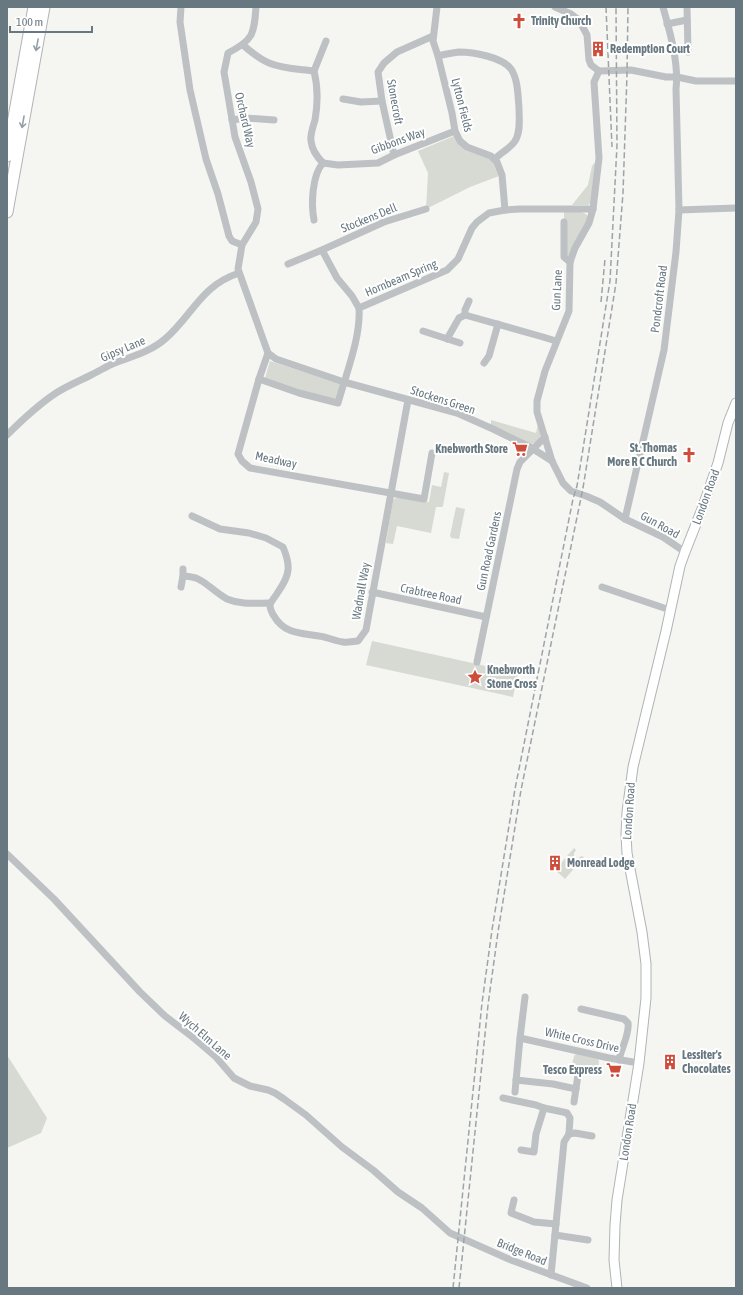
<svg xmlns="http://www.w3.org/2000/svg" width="743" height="1295" font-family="'Asap Condensed',sans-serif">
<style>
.green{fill:#d6dad2}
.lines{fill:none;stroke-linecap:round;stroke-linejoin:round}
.major-casing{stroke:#afb4b6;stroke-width:11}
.highway-casing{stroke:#b1b5b7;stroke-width:13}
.minor{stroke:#bdc1c4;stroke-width:7}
.major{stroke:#fff;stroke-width:9}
.highway{stroke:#fff;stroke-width:11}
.rail{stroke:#9da4a8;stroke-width:1.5;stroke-dasharray:6 3;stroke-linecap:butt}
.oneway{stroke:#95a0a6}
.labels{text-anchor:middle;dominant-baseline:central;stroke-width:4;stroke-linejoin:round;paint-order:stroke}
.poi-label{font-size:12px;font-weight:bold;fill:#687880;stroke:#fff;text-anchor:start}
.street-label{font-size:12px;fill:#687880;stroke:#fff}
</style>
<rect width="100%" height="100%" fill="#f5f5f2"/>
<g class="green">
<polygon points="454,136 460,145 488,158 494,161 499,176 470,187 426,209 428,173 418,151"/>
<polygon points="597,160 591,203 588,205 572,205 588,185 592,166"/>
<path d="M 564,212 C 573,212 584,209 589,218 L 569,257 L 566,256 L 567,220 L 564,219 Z"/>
<polygon points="270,361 341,384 336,399 298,390 265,378"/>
<path d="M 491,420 L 536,433 L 538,425 C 541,434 543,441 531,444 L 491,425 Z"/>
<polygon points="444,472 449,473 443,506 442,507 436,507 431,533 397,526 393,544 386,543 386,542 393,500 399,496 429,502 432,485 441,487"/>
<polygon points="456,507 465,509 459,539 451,538 451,537 450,536"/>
<polygon points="372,641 518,673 513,697 366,665"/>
<polygon points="574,848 576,850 574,853 574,857 579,858 581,856 584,857 565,879 555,870"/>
<polygon points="576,1054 598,1059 599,1061 598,1069 573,1067 572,1065 574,1056"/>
<polygon points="7,1055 47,1118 41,1133 7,1148"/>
</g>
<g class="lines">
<defs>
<polyline id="major" points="617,1288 614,1260 615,1225 617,1200 639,1063 646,998 646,964 642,932 627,853 626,835 627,812 633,767 666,631 680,566 685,552 702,509 718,463 728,423 736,403"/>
<g id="highway">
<polyline points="7,156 34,7"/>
<polyline points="7,212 44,7"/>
</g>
</defs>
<use href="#major" class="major-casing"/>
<use href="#highway" class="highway-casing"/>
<g class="minor">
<polyline points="181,7 180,22 190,90 206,159 218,194 229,236 232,241 242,245"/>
<path d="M 256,7 C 254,35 253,40 228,53 L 224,72 L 235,137 L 251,182 L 258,209 L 256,222 L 242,245 L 238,269 L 268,353 L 276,359 L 344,382 L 457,413 L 493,429 L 530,447 L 552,461"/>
<polyline points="437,7 433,41 438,56 452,113 455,131 460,141 467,147 491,156 497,162 502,175 505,210"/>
<polyline points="555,7 571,14 579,20 587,35 589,60 591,65 599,71 631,70 666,77 677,77 696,81 736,81"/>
<polyline points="687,7 688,52"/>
<polyline points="667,24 687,20"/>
<path d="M 243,45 C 251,52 259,59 269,63 C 283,69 299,69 314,71 C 318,87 318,103 315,120 C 313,127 310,134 311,141 C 312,150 317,157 323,163"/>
<path d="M 438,56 C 445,54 452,53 459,52 C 473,52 502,57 511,69 C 518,79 518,96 519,108 C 519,118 521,132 515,141 C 510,149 501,152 495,159"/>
<polyline points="314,71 326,41"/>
<polyline points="599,71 594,82 599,158 593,209 589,223 575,248 570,262 569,311 545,371 537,401 537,412 552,461 563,483 571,491 586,496 600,502 625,519 663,537 685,552"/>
<polyline points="343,99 361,102 382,101"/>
<polyline points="232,120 246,118 274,120"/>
<polyline points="394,155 382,101 378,72 384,63 397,52 433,36"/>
<polyline points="323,163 338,165 378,163 394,155 455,131"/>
<polyline points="679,210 736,208"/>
<path d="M 314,220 C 311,204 312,175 323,163"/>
<polyline points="564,222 564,257 570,262"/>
<polyline points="322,250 337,278 352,296 359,308"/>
<polyline points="288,264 322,250 384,222 426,209"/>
<polyline points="465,315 543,337 556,341"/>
<polyline points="423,331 460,343"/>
<polyline points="447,339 459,318 465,315 465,310 469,301"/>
<polyline points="268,353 259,379 238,454 242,461 250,468 424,499 432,453"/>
<polyline points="484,363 489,356 498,324"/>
<path d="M 259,379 L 299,393 L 338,403 C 346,374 361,337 359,308 L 447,270 L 458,259 L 472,228 L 477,222 L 489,213 L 505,210 L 520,209 L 593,209"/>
<path d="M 7,435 C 22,420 38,405 56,393 C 67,386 79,381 91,375 C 97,372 104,368 110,365 C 129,357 149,353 165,339 C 193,315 200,286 239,273"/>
<path d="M 192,516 L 220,529 L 249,533 L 266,538 L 283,547 C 291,566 290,575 278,592 C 276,596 271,601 270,605 C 270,610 272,613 274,616 C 284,634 302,633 319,636 C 327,637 335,641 343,642 C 348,643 354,641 358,641 L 366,630 L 408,400"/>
<path d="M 625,519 L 664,350 L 676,252 L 679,210 L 676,89 C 679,63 670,32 663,7"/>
<path d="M 183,576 C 187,576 192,577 196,578 C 205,581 217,594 227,599 C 241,605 256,603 270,603"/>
<polyline points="181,587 183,576 183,569"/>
<polyline points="602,587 670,610"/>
<polyline points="372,592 486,617"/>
<polyline points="477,662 517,469 520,462 545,437"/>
<polyline points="7,854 54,899 140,992 165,1016 195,1039 215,1056 234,1078 250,1086 268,1090 275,1093 284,1099 306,1115 342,1147 373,1170 398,1192 422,1208 450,1233 511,1260 587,1288"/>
<path d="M 581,1009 L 624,1019 L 628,1023 C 630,1033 621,1049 619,1060"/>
<polyline points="520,1038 609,1058 639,1063"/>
<polyline points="516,1080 553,1084 576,1089"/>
<polyline points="515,1092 520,1038 525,997"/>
<polyline points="503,1098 536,1105 544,1108 563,1112 567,1113 570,1118 569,1134 564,1142 551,1275"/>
<polyline points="574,1102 578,1075"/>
<polyline points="569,1134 575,1133 592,1136"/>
<polyline points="521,1150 534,1152 536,1134 544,1108"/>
<polyline points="514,1200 511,1213 534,1222 556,1224"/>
<polyline points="555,1235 588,1240"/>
</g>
<use href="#major" class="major"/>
<use href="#highway" class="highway"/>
<g class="rail">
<polyline points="606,7 612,147"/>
<polyline points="601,302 605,259"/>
<polyline points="453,1288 482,1003 492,930 515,789 573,499 577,486 610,281 617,145 616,7"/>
<polyline points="459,1288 488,1005 498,932 521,790 583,488 616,283 623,193 627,74 628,7"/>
</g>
</g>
<defs><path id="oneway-shaft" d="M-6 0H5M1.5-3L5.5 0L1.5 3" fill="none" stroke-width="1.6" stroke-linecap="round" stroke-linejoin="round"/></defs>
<g class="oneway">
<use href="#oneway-shaft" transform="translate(37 45) rotate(101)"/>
<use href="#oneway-shaft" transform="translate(23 122) rotate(100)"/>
</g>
<defs>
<symbol id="church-bare" viewBox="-9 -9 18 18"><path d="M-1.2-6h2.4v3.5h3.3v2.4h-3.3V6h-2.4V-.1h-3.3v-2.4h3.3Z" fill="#ce4c3a" stroke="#fff" stroke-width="2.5" paint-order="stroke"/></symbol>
<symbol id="building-bare" viewBox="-9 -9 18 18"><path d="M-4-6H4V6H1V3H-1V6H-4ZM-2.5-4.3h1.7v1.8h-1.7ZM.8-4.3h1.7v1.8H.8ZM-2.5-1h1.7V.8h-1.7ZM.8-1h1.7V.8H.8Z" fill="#ce4c3a" stroke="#fff" stroke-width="2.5" paint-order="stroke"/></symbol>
<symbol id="supermarket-bare" viewBox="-9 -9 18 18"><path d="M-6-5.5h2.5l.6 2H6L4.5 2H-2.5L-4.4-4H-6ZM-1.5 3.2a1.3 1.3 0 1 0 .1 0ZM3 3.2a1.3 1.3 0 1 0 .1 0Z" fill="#ce4c3a" stroke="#fff" stroke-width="2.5" paint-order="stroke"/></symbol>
<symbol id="sight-bare" viewBox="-9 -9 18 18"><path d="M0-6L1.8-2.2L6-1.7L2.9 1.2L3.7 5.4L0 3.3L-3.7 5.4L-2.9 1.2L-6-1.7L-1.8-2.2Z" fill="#ce4c3a" stroke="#fff" stroke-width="2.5" paint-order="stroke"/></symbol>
</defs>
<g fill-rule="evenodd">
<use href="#church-bare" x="508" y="10" width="22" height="22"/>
<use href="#building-bare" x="587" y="38" width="22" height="22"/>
<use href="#supermarket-bare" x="509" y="438" width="22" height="22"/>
<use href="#church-bare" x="678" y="444" width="22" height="22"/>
<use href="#sight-bare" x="464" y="666" width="22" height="22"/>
<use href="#building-bare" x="544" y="852" width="22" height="22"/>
<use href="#building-bare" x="659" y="1051" width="22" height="22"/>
<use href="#supermarket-bare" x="603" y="1059" width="22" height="22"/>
</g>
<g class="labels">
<g class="poi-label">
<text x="531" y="21">Trinity Church</text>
<text x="610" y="49">Redemption Court</text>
<text x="677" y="448" text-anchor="end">St. Thomas<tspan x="677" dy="14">More R C Church</tspan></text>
<text x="508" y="449" text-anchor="end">Knebworth Store</text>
<text x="487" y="670">Knebworth<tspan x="487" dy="14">Stone Cross</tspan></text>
<text x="567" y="863">Monread Lodge</text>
<text x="682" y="1055">Lessiter's<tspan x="682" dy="14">Chocolates</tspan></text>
<text x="602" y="1070" text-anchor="end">Tesco Express</text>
</g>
<g class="street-label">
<text transform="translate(395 102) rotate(80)">Stonecroft</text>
<text transform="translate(462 105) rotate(76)">Lytton Fields</text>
<text transform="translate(245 120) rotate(77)">Orchard Way</text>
<text transform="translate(398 141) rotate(-20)">Gibbons Way</text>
<text transform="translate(369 218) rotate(-22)">Stockens Dell</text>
<text transform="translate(401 278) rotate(-23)">Hornbeam Spring</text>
<text transform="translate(557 290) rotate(-87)">Gun Lane</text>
<text transform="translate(659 299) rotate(-83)">Pondcroft Road</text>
<text transform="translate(123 349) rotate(-23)">Gipsy Lane</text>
<text transform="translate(443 400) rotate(18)">Stockens Green</text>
<text transform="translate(276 460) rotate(12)">Meadway</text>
<text transform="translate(706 497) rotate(-70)">London Road</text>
<text transform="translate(660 525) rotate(29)">Gun Road</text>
<text transform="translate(489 551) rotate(-78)">Gun Road Gardens</text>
<text transform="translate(361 591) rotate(-80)">Wadnall Way</text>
<text transform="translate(431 594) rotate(12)">Crabtree Road</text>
<text transform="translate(629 811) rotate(-86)">London Road</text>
<text transform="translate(205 1036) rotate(41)">Wych Elm Lane</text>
<text transform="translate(582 1040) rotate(13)">White Cross Drive</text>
<text transform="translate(628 1132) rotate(-81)">London Road</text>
<text transform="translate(522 1252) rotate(22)">Bridge Road</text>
</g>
</g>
<rect width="743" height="1295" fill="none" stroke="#687880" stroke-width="16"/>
<path d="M10 26v6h82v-6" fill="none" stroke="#687880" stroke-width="2"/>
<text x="16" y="26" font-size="12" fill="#687880" stroke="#ffffff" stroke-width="3" paint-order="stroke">100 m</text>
</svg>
